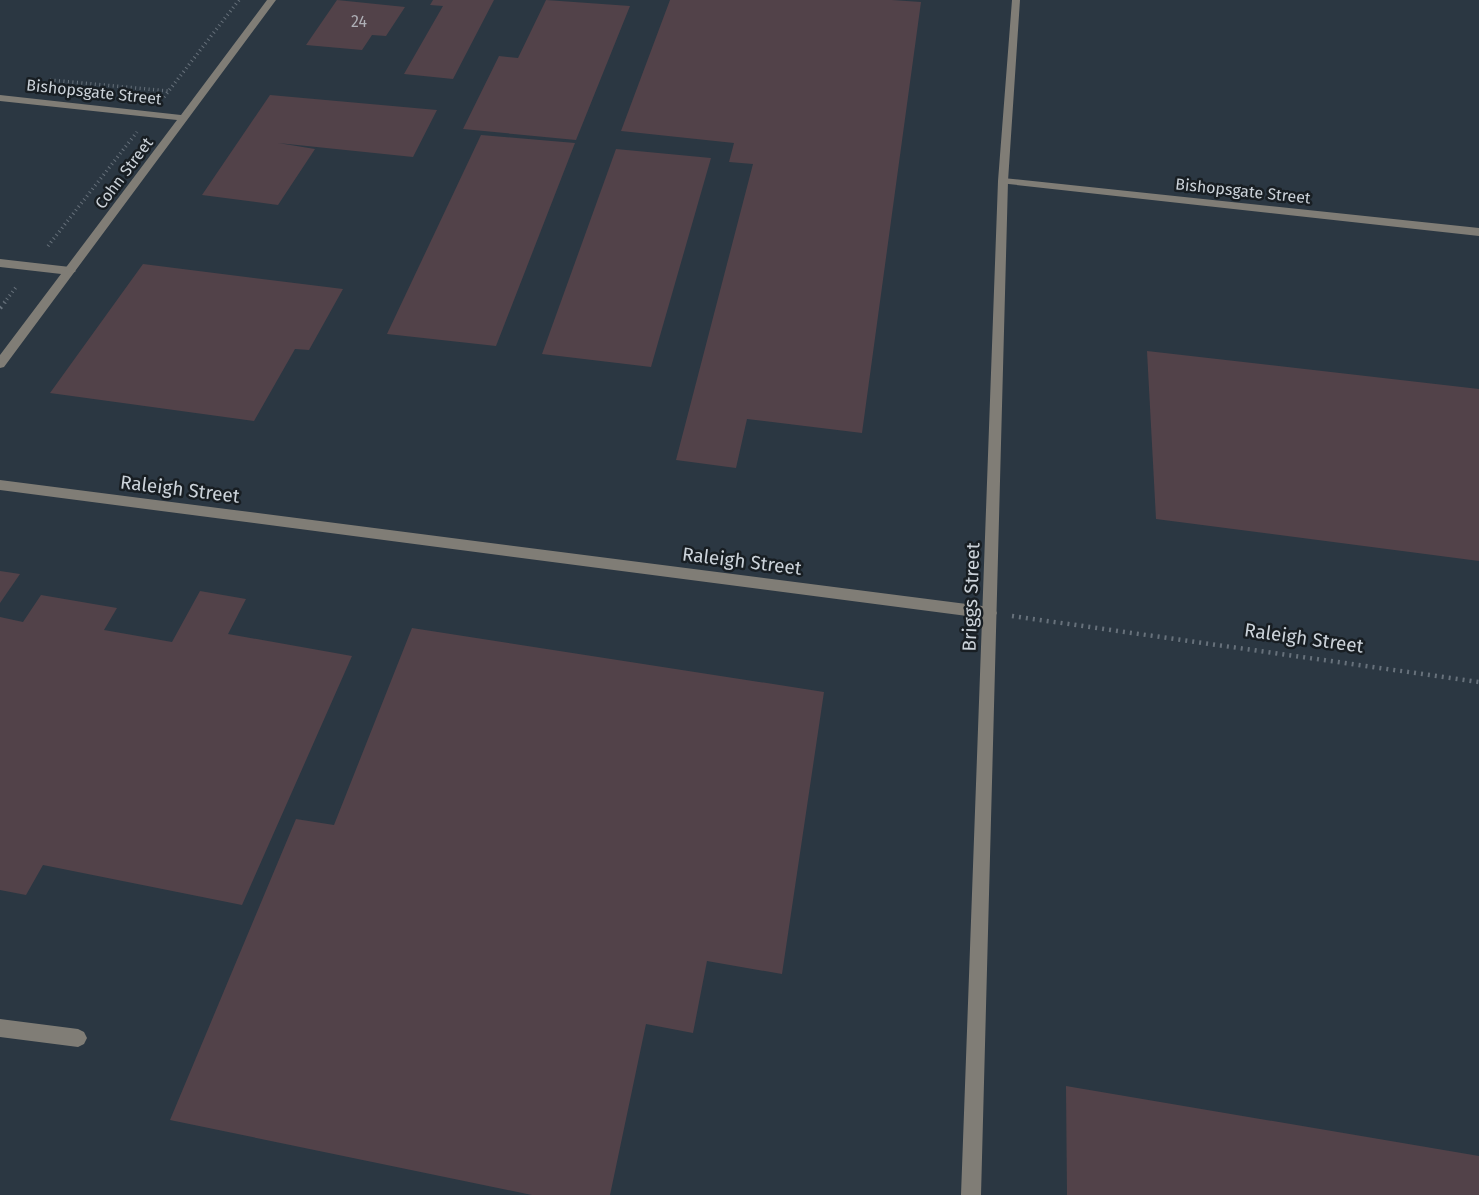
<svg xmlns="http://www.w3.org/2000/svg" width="1479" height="1195" font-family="'Fira Sans',sans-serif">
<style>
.building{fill:#524249}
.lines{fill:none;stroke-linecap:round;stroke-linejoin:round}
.path-far1{stroke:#67717b;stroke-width:3.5;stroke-dasharray:1 3.5;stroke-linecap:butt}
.path{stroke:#67717b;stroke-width:4.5;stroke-dasharray:2 5;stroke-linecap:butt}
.service{fill:#807d76;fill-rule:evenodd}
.minor{fill:#807d76;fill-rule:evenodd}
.tertiary{fill:#807d76;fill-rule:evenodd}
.labels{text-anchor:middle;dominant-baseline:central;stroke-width:5;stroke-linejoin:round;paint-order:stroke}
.number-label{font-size:16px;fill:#aeafb6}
.far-street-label{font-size:16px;fill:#ccd3da;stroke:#181e23}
.street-label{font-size:19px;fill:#ccd3da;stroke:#181e23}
</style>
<rect width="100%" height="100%" fill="#2b3742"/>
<g class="building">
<polygon points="337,0 405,7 386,36 372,35 362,50 306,45"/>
<polygon points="433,0 494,0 453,79 404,74 443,6 430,5"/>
<polygon points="546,0 630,6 576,140 463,129 499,56 518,58"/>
<polygon points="670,0 892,0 921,2 862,433 747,419 736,468 676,460 753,164 729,162 734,143 621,131"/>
<polygon points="270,95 437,110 413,157 278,143 315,149 278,205 202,195"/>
<polygon points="481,135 575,143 496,346 387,334"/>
<polygon points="616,149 711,158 651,367 542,354"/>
<polygon points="143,264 343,289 309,350 295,349 254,421 50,393"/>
<polygon points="1147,351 1479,389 1479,561 1156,519"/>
<polygon points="0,571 20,574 0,603"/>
<polygon points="200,591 246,599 228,634 352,656 242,905 43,865 26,895 0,890 0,617 23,622 41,595 117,608 104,630 172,642"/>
<polygon points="412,628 824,692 782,974 707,961 693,1033 646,1024 610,1195 532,1195 170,1120 296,819 334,825"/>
<polygon points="1066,1086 1479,1156 1479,1195 1067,1195"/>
</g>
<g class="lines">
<g class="path-far1">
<polyline points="50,80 168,91"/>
<polyline points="164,97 239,0"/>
<polyline points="48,246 137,132"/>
<polyline points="4,303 17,286"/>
</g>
<g class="path">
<polyline points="0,308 5,302"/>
<polyline points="1012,616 1479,682"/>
</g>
<polygon class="service" points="0,259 70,267 76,271 70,275 0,267"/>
<g class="minor">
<polygon points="267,0 276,0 4,367 0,368 0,355 177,120 0,101 0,95 181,115"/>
<polygon points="1003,178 1479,228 1479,236 999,183 998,181"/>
<polygon points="0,480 990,607 995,609 997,613 995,617 990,619 0,490"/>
<polygon points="0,1019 78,1029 84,1032 87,1038 84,1044 78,1047 0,1037"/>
</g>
<polygon class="tertiary" points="1012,0 1020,0 1008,181 981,1195 961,1195 998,181"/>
</g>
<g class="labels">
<g class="number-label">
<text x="359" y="21">24</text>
</g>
<g class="far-street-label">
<text transform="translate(94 92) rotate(6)">Bishopsgate Street</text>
<text transform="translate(124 173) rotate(-53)">Cohn Street</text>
<text transform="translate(1243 191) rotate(6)">Bishopsgate Street</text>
</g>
<g class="street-label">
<text transform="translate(180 489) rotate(7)">Raleigh Street</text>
<text transform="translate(742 561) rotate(7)">Raleigh Street</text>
<text transform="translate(971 597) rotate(-88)">Briggs Street</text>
<text transform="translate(1304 638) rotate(8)">Raleigh Street</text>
</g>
</g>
</svg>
